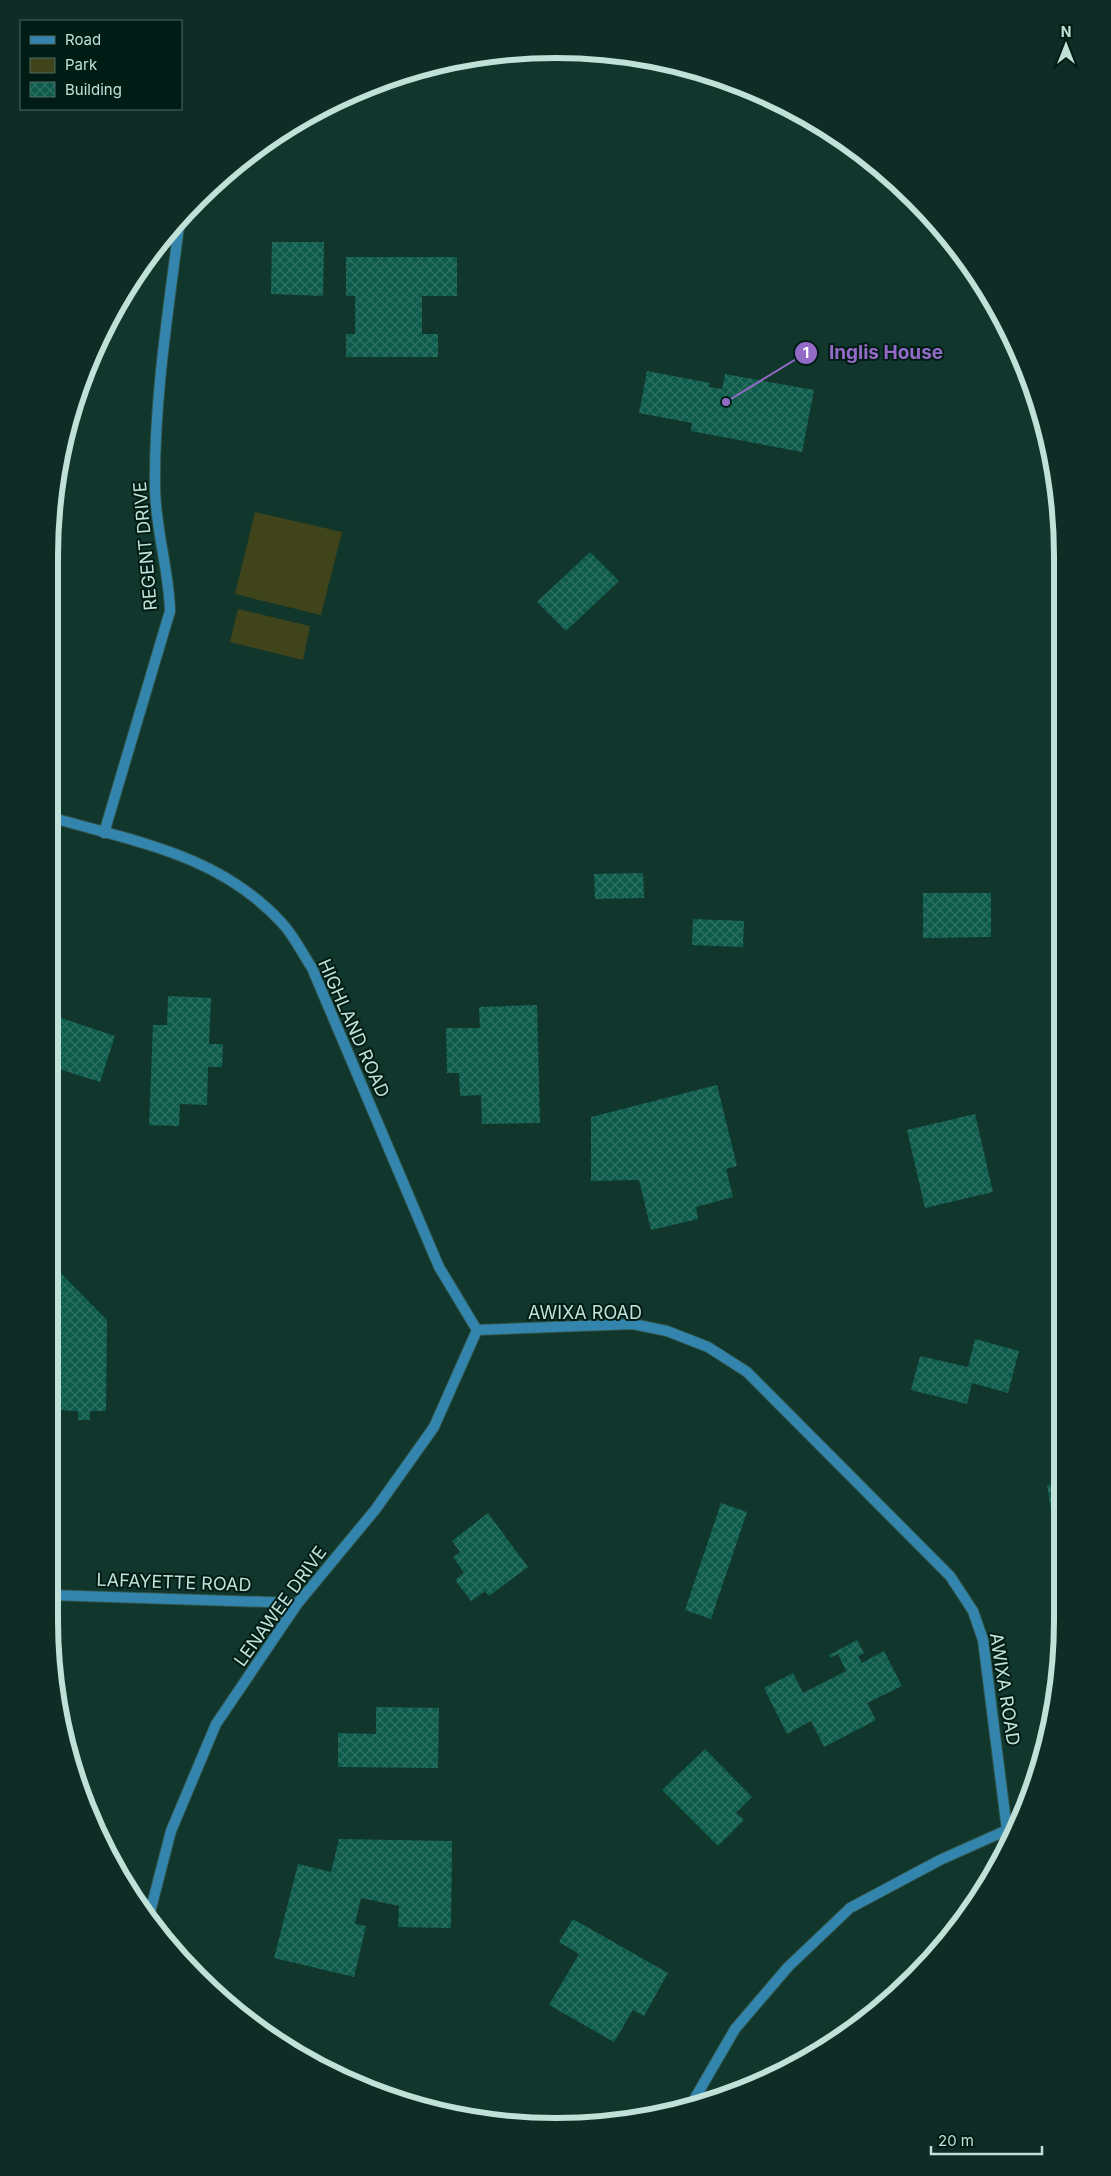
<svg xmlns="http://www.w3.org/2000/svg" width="1111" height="2176" font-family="Inter,sans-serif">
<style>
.green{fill:#40441b}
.building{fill:url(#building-cross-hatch)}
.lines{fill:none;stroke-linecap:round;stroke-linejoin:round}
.minor-casing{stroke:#30554b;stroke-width:12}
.minor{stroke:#3385ad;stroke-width:10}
.labels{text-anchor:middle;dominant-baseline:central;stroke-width:4;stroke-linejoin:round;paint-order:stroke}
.street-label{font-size:18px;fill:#c0e1d7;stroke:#001c15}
.rim{fill:none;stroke:#c0e1d7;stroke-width:6}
.leader{fill:none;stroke:#936bc7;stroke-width:2}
.callout-dot{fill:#936bc7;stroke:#001c15;stroke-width:2}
.mark-label{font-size:15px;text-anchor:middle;font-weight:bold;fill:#fff}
.callout-label{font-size:19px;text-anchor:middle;font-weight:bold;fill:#936bc7;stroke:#001c15;stroke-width:4;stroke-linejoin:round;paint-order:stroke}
</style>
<defs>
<pattern id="building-cross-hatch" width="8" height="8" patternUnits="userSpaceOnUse" patternTransform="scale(1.25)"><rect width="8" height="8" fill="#0e5b4b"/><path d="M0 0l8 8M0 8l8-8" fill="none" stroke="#2f7264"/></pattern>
</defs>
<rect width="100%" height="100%" fill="#11362c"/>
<g class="green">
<polygon points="255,512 342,532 321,615 235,594"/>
<polygon points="238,609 310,626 303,660 230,642"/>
</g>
<g class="building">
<polygon points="272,242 324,242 323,296 271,294"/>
<polygon points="346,257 457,257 457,296 422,296 422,334 438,334 438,357 346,357 346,334 355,334 355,296 346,296"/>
<polygon points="647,371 710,383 709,387 722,389 725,374 814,390 802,452 691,431 692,423 639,413"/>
<polygon points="590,552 619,581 566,631 537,602"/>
<polygon points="643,873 644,898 595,899 594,874"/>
<polygon points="923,893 991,893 991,937 923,938"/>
<polygon points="693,919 744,921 743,947 692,945"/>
<polygon points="168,996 211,998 209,1044 223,1044 222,1067 208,1067 207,1105 180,1104 179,1126 149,1125 153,1025 167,1025"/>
<polygon points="537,1005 540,1123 482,1124 481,1095 460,1096 459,1073 447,1073 446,1028 480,1028 479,1007"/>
<polygon points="49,1014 115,1036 100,1082 49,1066"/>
<polygon points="717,1085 737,1166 726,1169 733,1197 696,1207 698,1219 651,1230 639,1180 591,1181 591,1117"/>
<polygon points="975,1114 993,1192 925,1208 907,1130"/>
<polygon points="49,1261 107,1320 106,1411 90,1411 90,1420 78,1420 78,1411 55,1410 56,1366 49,1366 49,1344 53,1344 53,1317 49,1313"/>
<polygon points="975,1339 1019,1351 1008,1393 972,1383 967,1404 911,1390 920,1356 968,1367"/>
<polygon points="1061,1483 1061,1508 1051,1510 1047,1485"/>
<polygon points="721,1503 747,1512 711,1619 685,1610"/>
<polygon points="488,1513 528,1567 489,1596 485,1591 471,1601 455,1580 464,1573 453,1557 460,1552 452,1541"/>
<polygon points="857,1640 864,1653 858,1656 862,1663 884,1651 902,1686 867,1703 876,1720 824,1747 811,1721 787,1734 764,1688 793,1673 803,1693 846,1671 838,1654 830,1658 829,1655"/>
<polygon points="376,1707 439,1708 438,1768 338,1767 338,1733 376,1734"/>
<polygon points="705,1749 752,1797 736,1813 744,1820 718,1846 662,1790"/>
<polygon points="339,1839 452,1841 451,1928 398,1927 399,1906 361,1898 355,1924 366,1926 354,1977 274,1958 298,1864 331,1872"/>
<polygon points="573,1919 668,1973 644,2016 633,2010 614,2042 549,2005 579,1954 559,1942"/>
</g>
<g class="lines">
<defs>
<g id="minor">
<path d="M 50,817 C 135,842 219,854 282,923 C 294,936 302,953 312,968 L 439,1267 L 477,1330"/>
<path d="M 104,833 L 170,611 C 169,570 155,527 155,487 C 154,397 169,307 180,218"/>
<polyline points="477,1330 633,1324 667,1331 708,1347 747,1372 950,1576 973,1611 983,1640 1007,1830"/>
<polyline points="49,1595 298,1603"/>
<polyline points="148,1920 171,1831 216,1724 298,1603 375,1510 434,1427 477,1330"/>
<polyline points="691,2108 695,2098 735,2029 788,1967 850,1908 940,1860 1007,1830 1019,1821"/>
</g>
</defs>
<use href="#minor" class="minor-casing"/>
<use href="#minor" class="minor"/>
</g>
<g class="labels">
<g class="street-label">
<text transform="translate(145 546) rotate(-95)">REGENT DRIVE</text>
<text transform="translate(354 1028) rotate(66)">HIGHLAND ROAD</text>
<text x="585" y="1312">AWIXA ROAD</text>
<text transform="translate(174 1582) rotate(2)">LAFAYETTE ROAD</text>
<text transform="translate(280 1606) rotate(-54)">LENAWEE DRIVE</text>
<text transform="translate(1005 1689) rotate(81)">AWIXA ROAD</text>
</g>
</g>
<path d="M0 0H1111V2176H0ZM556 58H556A498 498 0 0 1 1054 556V1620A498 498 0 0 1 556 2118H556A498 498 0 0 1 58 1620V556A498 498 0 0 1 556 58Z" fill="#0f2c25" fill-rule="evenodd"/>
<path class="rim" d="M556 58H556A498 498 0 0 1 1054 556V1620A498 498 0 0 1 556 2118H556A498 498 0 0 1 58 1620V556A498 498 0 0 1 556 58Z"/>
<path class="leader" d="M726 402L806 353"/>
<g class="callout-dot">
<circle cx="726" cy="402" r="5"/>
<circle cx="806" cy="353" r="12"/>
</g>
<g class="mark-label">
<text x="806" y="358">1</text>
</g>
<g class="callout-label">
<text x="886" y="359">Inglis House</text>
</g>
<rect x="20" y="20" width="162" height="90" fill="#001c15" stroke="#4d6b63"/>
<rect x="30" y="36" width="25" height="8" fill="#3385ad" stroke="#4d6b63"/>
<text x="65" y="45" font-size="15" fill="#c0e1d7">Road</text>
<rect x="30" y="58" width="25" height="15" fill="#40441b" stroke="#4d6b63"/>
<text x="65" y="70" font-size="15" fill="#c0e1d7">Park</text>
<rect x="30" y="82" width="25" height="15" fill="url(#building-cross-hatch)" stroke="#4d6b63"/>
<text x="65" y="95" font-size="15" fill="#c0e1d7">Building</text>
<g transform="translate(1066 45)" stroke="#001c15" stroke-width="4" paint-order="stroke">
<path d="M0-4L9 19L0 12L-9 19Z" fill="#c0e1d7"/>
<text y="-8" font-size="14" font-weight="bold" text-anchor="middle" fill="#c0e1d7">N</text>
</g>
<path d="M931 2146v8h111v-8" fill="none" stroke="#c0e1d7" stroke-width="2.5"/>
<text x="938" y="2146" font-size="15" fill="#c0e1d7" stroke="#001c15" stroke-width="4" paint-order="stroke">20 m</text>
</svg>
